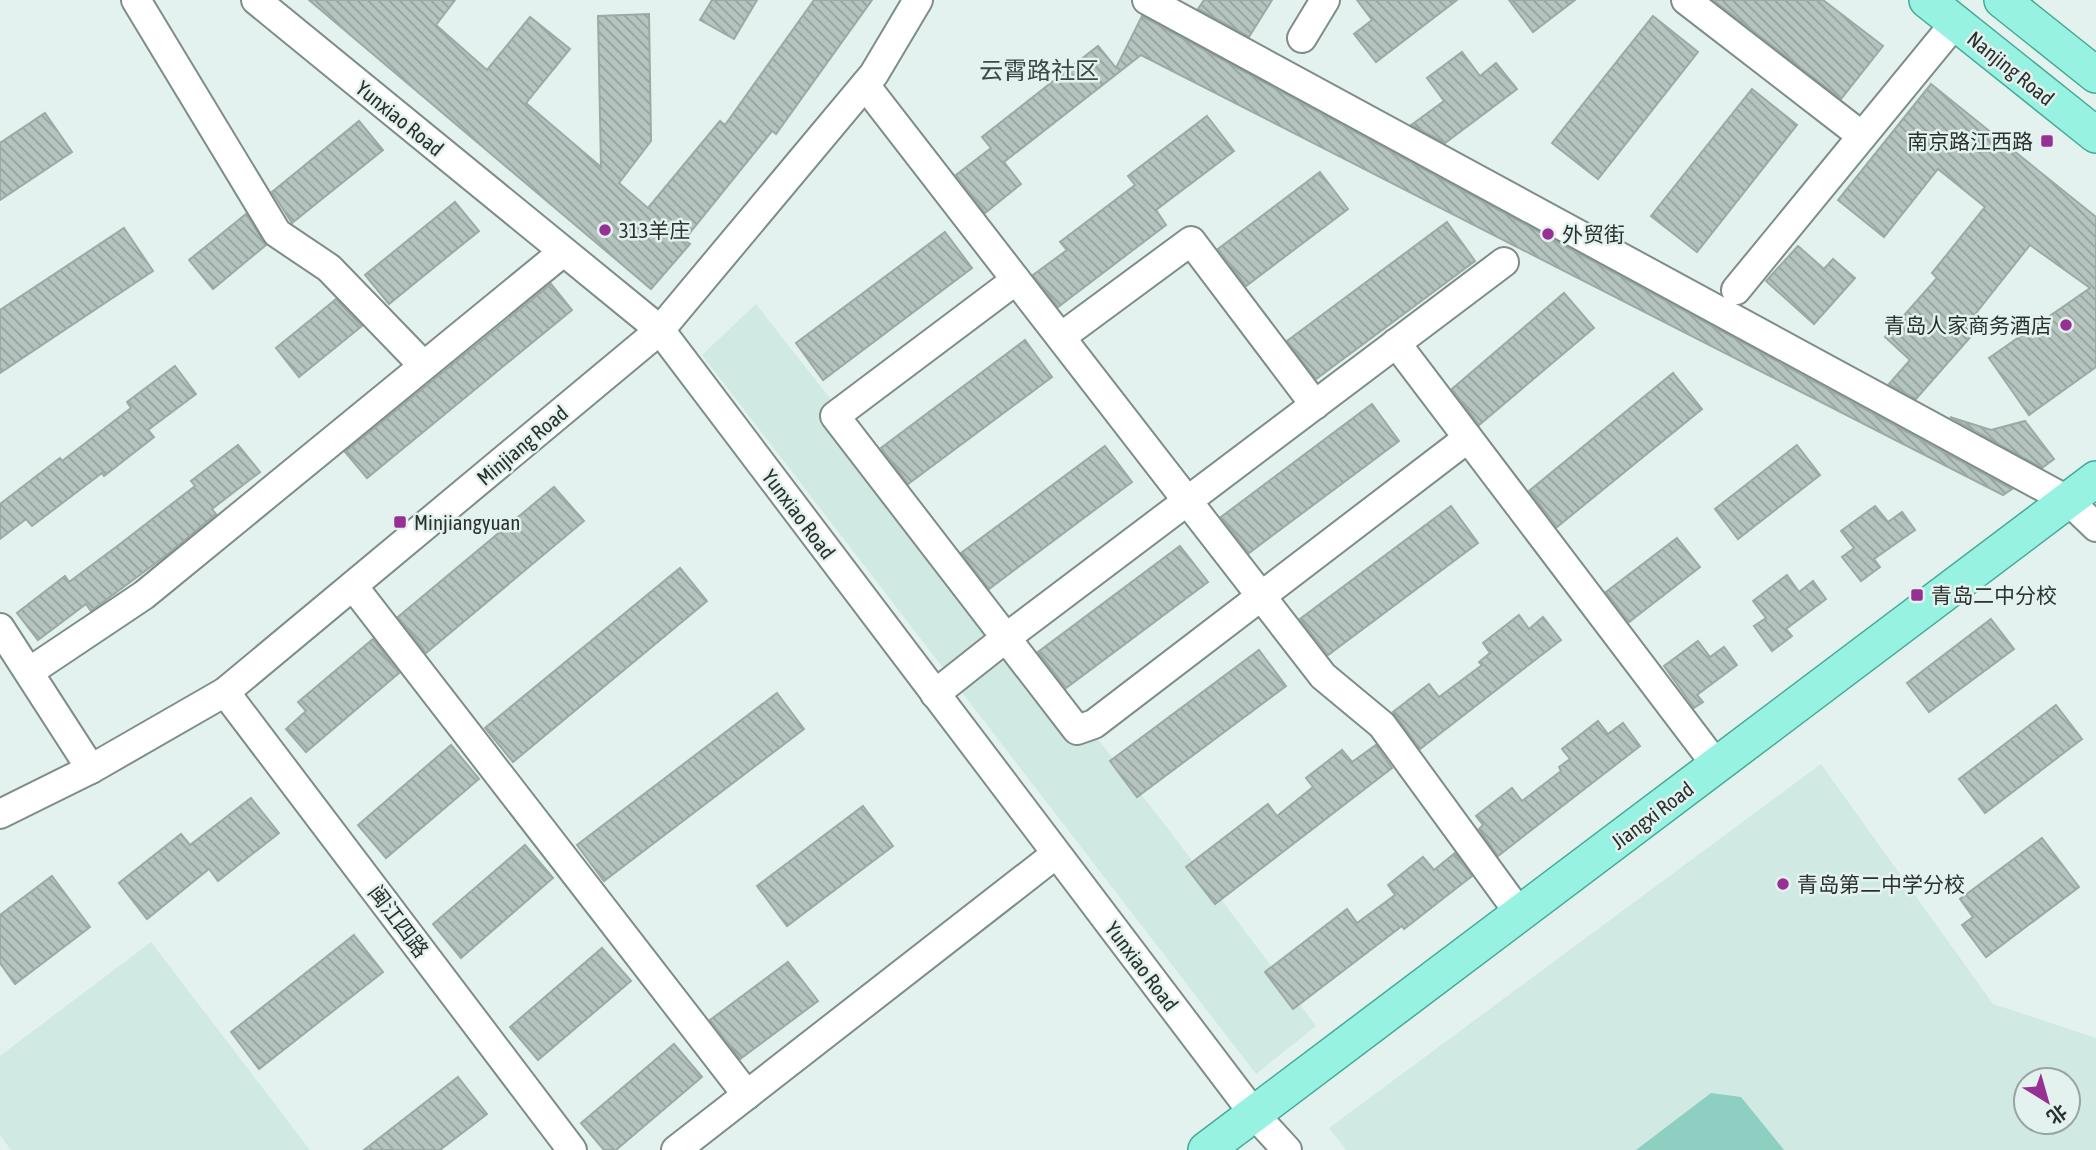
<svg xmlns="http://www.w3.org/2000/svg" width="2096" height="1150" font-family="'Asap Condensed','Noto Sans SC',sans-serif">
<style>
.built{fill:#d1e9e3;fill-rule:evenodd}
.garden{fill:#8dcfc0}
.building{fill:url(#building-back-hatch);stroke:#9caaa6;stroke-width:2}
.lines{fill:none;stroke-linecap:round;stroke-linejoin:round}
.minor-casing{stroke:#7f8d89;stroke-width:32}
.major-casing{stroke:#45a996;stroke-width:38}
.minor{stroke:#fff;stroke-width:28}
.major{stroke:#98f2e2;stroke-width:35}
.poi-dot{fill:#973095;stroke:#e3f2ee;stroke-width:2.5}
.labels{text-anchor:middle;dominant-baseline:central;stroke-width:5;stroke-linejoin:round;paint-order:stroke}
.street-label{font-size:21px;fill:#2b312f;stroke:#e3f2ee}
.poi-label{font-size:21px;fill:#2b312f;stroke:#e3f2ee;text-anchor:start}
.quarter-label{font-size:24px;fill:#3d4946;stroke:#e3f2ee}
</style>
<defs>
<pattern id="building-back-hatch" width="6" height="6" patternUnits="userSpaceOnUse" patternTransform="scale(1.75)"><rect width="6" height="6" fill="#b6c4c0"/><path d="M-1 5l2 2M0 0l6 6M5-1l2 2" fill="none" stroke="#94a09c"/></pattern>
</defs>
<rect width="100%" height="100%" fill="#e3f2ee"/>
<g class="built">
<polygon points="756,304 1166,826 1316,1026 1256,1074 702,355"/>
<path d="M 1821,764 L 1993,1004 L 2096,1038 L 2096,1150 L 1346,1150 L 1329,1128 ZM 2026,1080 L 2068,1080 L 2068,1122 L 2026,1122 Z"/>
<polygon points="151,942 310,1150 11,1150 0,1135 0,1056"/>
</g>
<polygon class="garden" points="1711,1093 1741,1097 1784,1150 1636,1150"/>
<g class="building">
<polygon points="309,0 455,0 436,25 487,70 530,17 570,49 526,103 601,167 598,16 649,14 651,141 619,183 648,208 720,121 725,125 814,0 872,0 776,134 772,131 684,240 690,244 651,289"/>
<polygon points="712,0 757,0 734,39 700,20"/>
<polygon points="1204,0 1272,0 1249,37 1198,9"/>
<polygon points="1357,0 1457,0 1376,62 1354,34 1372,20"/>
<polygon points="1509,0 1575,0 1533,32"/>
<polygon points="1713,0 1823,0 1883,46 1841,99"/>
<polygon points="1142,16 2012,489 2003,495 1141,55 1004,162 1021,184 985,213 956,175 991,148 982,137 1098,46 1116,68"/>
<polygon points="1653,16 1698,52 1598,179 1552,143"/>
<polygon points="1462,52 1480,76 1496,63 1517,89 1445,143 1411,125 1444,101 1427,78"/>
<polygon points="1931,84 2096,217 2096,367 2029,415 1989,358 2090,288 2030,245 1965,327 1973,334 1916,399 1889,384 1910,360 1885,337 1937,278 1932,273 1985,207 1938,169 1884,237 1838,200"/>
<polygon points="1752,89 1797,125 1697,252 1651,216"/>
<polygon points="45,113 72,152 0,200 0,143"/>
<polygon points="1207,116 1234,151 1156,210 1166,225 1058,307 1033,275 1067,250 1060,242 1135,185 1128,176"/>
<polygon points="359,121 383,150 292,223 272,192"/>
<polygon points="1320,172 1348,209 1246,286 1218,249"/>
<polygon points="455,202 479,231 389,304 365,275"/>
<polygon points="246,214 266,245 213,289 189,260"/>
<polygon points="1447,222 1475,261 1316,379 1287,341"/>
<polygon points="124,228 153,271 0,373 0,310"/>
<polygon points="945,232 972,268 823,380 796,343"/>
<polygon points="1798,246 1824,269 1833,259 1855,278 1814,324 1766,281"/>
<polygon points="551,284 572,310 367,478 345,452"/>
<polygon points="1564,293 1594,328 1479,425 1452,389"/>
<polygon points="336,299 362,326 299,377 276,348"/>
<polygon points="1025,340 1052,377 908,484 881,448"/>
<polygon points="175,366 196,394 148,430 154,437 104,476 102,473 32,526 26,519 0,539 0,504 60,458 62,461 131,408 127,402"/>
<polygon points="1673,373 1702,409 1557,527 1529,491"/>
<polygon points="1372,404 1399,441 1249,553 1221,517"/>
<polygon points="1950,417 1991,430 2025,421 2054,459 2042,468"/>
<polygon points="238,445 260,472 212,509 216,514 168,554 91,611 86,604 38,640 17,613 65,576 69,582 120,544 195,486 191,481"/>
<polygon points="1797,445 1820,475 1738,539 1715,509"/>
<polygon points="1105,446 1132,482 989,589 961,553"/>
<polygon points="554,487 584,521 426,653 398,617"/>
<polygon points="1451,506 1478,543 1328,655 1300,619"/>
<polygon points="1875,506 1888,522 1902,512 1915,530 1874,559 1880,567 1861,581 1842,557 1854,548 1841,531"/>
<polygon points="1677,538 1700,567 1629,622 1606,592"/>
<polygon points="1180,546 1208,582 1066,688 1038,652"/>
<polygon points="680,568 707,601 513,762 485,728"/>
<polygon points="1787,575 1799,592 1813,581 1826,599 1786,629 1792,636 1772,651 1754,626 1766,618 1753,601"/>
<polygon points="1519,615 1529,629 1543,617 1561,640 1420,749 1393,712 1429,684 1439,697 1482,665 1479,662 1490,653 1483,643"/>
<polygon points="1991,619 2014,649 1929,712 1907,683"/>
<polygon points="373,639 399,673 306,752 286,729 306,711 298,702"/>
<polygon points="1698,641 1710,657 1724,647 1737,665 1697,695 1703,702 1694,708 1664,666"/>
<polygon points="1259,650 1286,686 1137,797 1110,761"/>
<polygon points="777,693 804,729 604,881 577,845"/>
<polygon points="2056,705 2082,739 1985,813 1959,779"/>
<polygon points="1598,721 1608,734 1623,723 1640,746 1498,856 1479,829 1483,825 1476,816 1512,788 1522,801 1561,771 1559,767 1570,759 1562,749"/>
<polygon points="451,745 479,779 386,858 358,825"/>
<polygon points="1376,745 1392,768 1215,904 1186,867 1268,804 1277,816 1313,787 1306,778 1342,750 1352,762"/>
<polygon points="251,798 279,833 218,881 209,869 147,919 119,883 181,834 190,845"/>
<polygon points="863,806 893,846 787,926 757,886"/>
<polygon points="2042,838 2079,887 1986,957 1962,925 1973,917 1960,899"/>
<polygon points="525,845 553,878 461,958 433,924"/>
<polygon points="1455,853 1472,876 1404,929 1402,926 1293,1009 1265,972 1347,909 1357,923 1395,895 1388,885 1423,857 1434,870"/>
<polygon points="52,876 90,927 15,984 0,963 0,915"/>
<polygon points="354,935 383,972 259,1069 231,1032"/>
<polygon points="602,948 631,981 538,1060 510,1027"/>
<polygon points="788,962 818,1001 740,1059 710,1020"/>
<polygon points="674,1044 702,1077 616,1150 604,1150 581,1123"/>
<polygon points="458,1077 487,1114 440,1150 364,1150"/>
</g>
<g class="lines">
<defs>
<g id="minor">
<polyline points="136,0 277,233 329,268 423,365"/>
<polyline points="256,0 660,330 1254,1114 1287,1150"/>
<polyline points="1147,0 2069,501 2096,527"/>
<polyline points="1686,0 1862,136"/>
<polyline points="1302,38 1325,0"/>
<polyline points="865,85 1323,676 1382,725 1520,914"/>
<polyline points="1016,280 835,416 1077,730 1094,724 1468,438"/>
<polyline points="1736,290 1955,23"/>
<polyline points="1061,337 1191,241 1315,405"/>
<polyline points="1396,343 1717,766"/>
<polyline points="353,586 747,1095"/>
<polyline points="0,628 91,769"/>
<polyline points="29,672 144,595 563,252"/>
<polyline points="225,692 572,1150"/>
<polyline points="935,694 1007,637 1504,262"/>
<polyline points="0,814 91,769 225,692 660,330 874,74 918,0"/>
<polyline points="676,1150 1056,854"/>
</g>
<g id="major">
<polyline points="1927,0 2096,135"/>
<polyline points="2002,0 2096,75"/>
<polyline points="1206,1150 2096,479"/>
</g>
</defs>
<use href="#minor" class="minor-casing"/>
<use href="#major" class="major-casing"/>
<use href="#minor" class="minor"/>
<use href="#major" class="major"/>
</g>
<g class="poi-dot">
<rect x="2040" y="134" width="14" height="14" rx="3.5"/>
<circle cx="605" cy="230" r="7"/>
<circle cx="1548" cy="234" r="7"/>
<circle cx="2066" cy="325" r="7"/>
<rect x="393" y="515" width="14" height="14" rx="3.5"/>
<rect x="1910" y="588" width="14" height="14" rx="3.5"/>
<circle cx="1783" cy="884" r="7"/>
</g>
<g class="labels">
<g class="street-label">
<text transform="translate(2011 68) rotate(39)">Nanjing Road</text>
<text transform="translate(400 118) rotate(39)">Yunxiao Road</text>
<text transform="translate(522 445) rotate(-40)">Minjiang Road</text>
<text transform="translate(799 514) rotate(53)">Yunxiao Road</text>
<text transform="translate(1652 815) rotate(-37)">Jiangxi Road</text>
<text transform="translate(399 921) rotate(53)">闽江四路</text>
<text transform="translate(1142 966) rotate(53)">Yunxiao Road</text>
</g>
<g class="poi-label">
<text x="2033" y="141" text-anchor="end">南京路江西路</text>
<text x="619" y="230">313羊庄</text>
<text x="1562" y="234">外贸街</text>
<text x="2052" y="325" text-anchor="end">青岛人家商务酒店</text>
<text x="414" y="522">Minjiangyuan</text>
<text x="1931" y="595">青岛二中分校</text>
<text x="1797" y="884">青岛第二中学分校</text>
</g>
<g class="quarter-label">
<text x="1039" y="70">云霄路社区</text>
</g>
</g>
<g transform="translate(2047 1101) rotate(143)"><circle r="33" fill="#e3f2ee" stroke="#99a5a2" stroke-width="2"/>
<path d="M0-5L12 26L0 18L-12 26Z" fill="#973095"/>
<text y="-10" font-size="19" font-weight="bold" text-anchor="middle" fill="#2b312f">北</text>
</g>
</svg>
